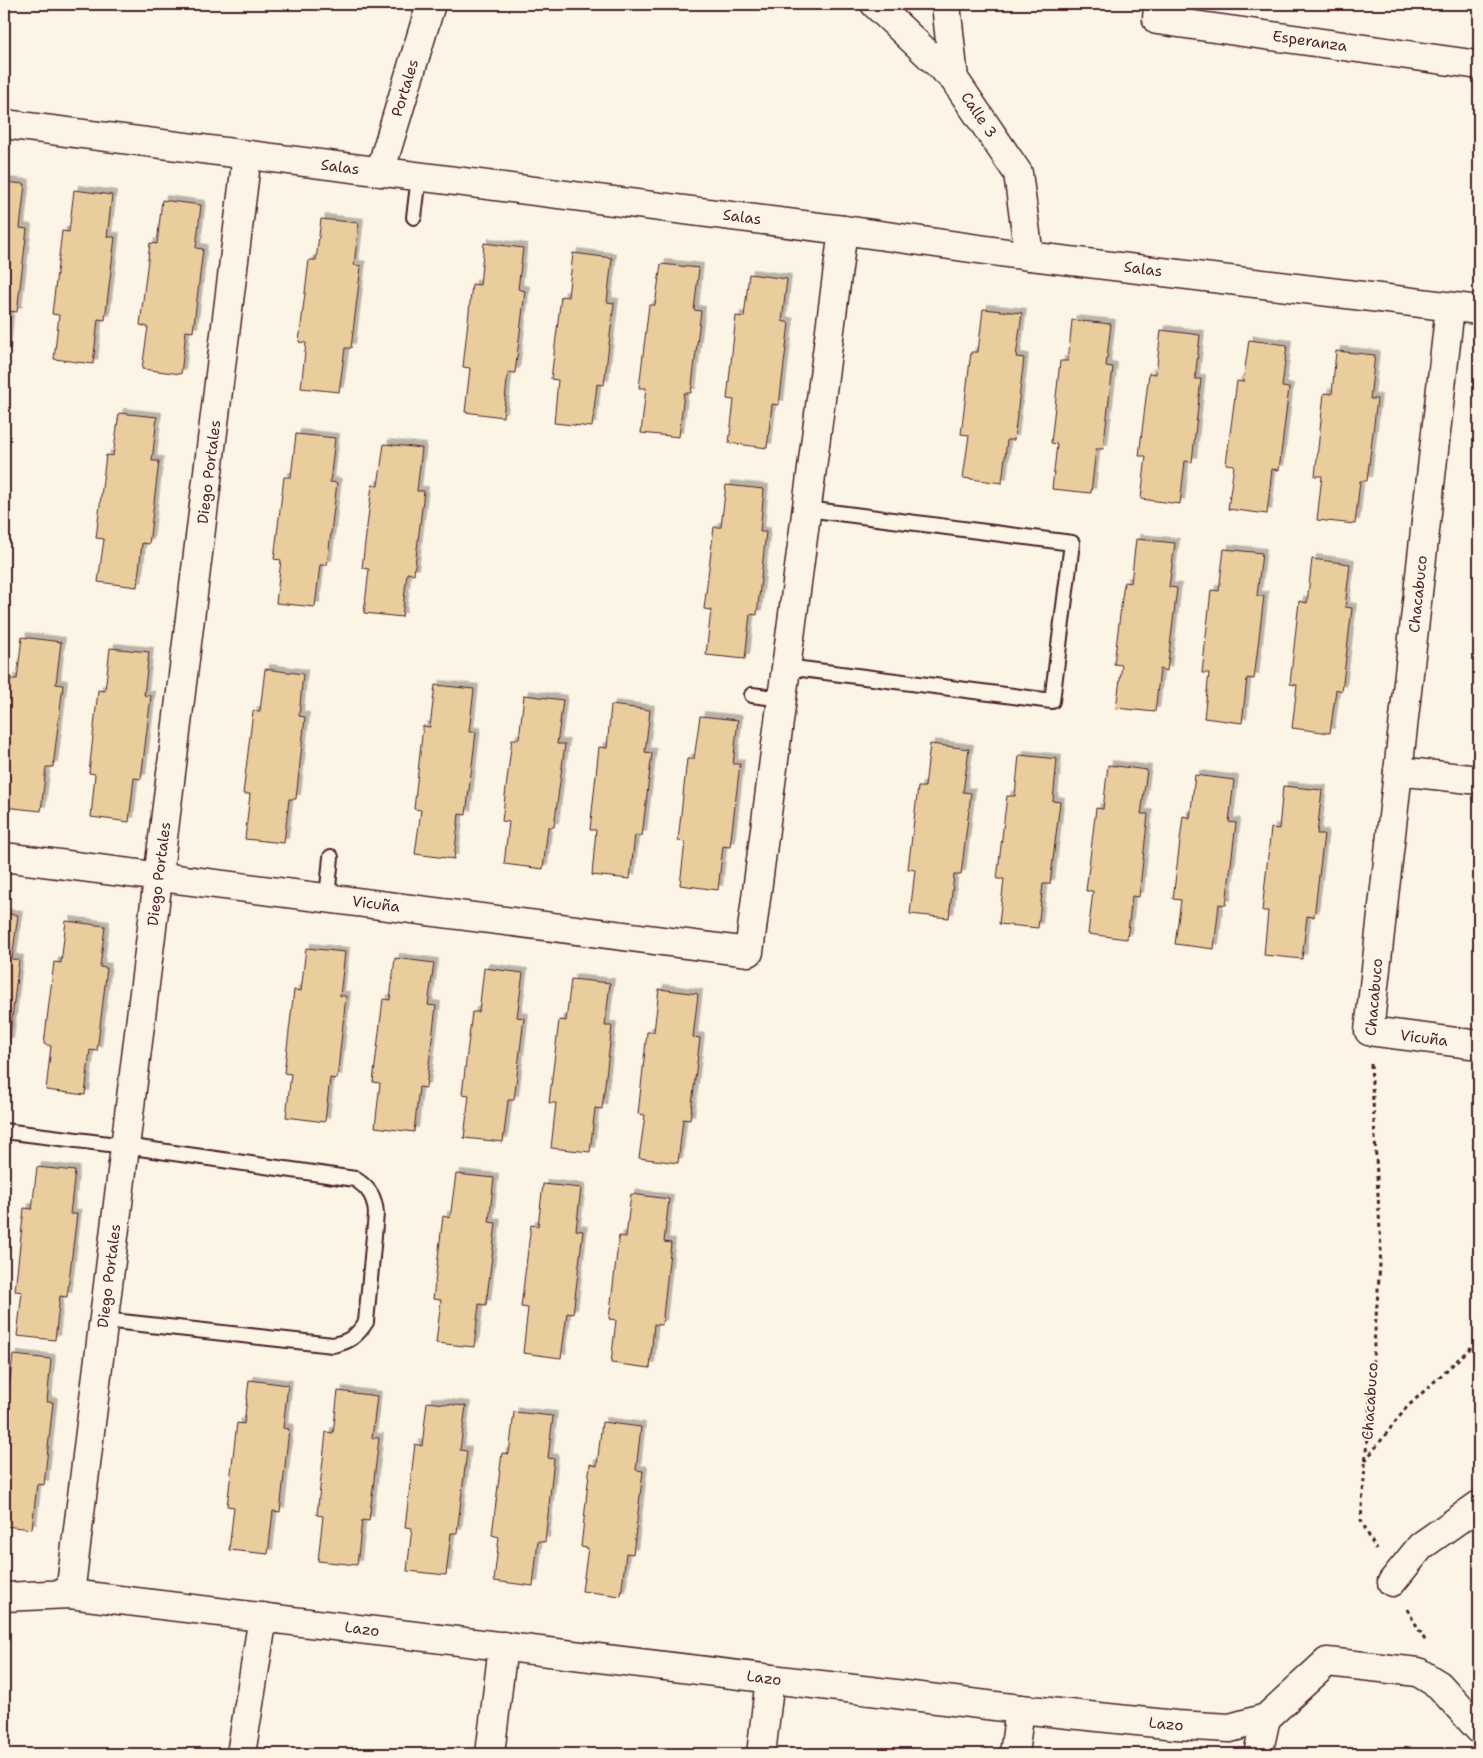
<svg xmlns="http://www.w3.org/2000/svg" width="1483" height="1758" font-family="'Shantell Sans',sans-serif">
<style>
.building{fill:#e9cd9d;stroke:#4a1f2b;filter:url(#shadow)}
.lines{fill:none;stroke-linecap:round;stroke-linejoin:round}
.service-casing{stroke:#4a1f2b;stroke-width:18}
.minor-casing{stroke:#4a1f2b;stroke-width:31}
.path{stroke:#4a1f2b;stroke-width:3;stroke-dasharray:4 4;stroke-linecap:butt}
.service{stroke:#fcf5e5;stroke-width:14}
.minor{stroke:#fcf5e5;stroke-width:28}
.labels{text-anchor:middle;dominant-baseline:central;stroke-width:4;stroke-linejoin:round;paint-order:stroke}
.street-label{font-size:15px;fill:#4a1f2b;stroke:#fcf5e5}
</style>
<defs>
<filter id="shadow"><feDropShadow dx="4.5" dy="-4.5" stdDeviation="0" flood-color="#0004"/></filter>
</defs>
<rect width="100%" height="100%" fill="#fcf5e5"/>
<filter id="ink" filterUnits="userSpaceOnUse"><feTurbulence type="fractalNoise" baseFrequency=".02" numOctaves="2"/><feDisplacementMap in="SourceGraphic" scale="10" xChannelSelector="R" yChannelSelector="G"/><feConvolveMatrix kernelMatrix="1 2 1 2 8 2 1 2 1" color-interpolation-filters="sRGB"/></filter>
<g filter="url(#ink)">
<g class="building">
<polygon points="4,182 25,184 20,228 27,229 17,312 10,311 6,353 4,353"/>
<polygon points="74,190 112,195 107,237 115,237 105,320 98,319 93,364 54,359 59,315 52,314 62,231 69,232"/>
<polygon points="162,200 201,205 196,248 203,249 193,332 186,331 181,374 142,369 148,327 140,325 150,243 157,244"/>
<polygon points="321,219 359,223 354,265 361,266 351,348 345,348 339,392 301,388 306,343 299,342 309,260 316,260"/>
<polygon points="484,243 523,248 518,289 525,291 515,373 508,372 503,417 465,412 470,368 463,367 472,284 480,285"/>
<polygon points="573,253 612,258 607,302 614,303 604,385 597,384 592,427 554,423 558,380 551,379 561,296 568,297"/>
<polygon points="661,264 699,268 694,310 701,311 691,393 684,393 679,437 641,433 646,388 639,388 649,305 655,305"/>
<polygon points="749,274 787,279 782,321 789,323 779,405 772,404 767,448 729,443 734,400 727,399 736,316 744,317"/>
<polygon points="983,309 1022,313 1016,357 1024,358 1014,440 1007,440 1002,483 963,478 969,435 961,434 971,352 978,352"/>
<polygon points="1072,320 1111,324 1106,366 1113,367 1103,449 1096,449 1091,493 1052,489 1057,444 1051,443 1060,361 1068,361"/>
<polygon points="1161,330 1200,335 1195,379 1201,379 1192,462 1185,461 1180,504 1141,499 1146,456 1139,456 1149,373 1156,374"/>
<polygon points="1249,340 1287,345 1282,387 1289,388 1279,470 1272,469 1267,514 1228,509 1234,465 1226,464 1237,381 1243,382"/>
<polygon points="1336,351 1375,355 1370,399 1377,399 1367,481 1360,481 1355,524 1317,520 1322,476 1315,476 1324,393 1332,394"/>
<polygon points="119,413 157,417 152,461 159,461 149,544 142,543 137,587 98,582 104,539 96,538 106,455 113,456"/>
<polygon points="296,434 335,438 330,482 337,483 327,565 320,565 315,607 276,603 281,560 274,559 284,477 291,477"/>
<polygon points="384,444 422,448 417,491 424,491 414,574 407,573 402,617 364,613 369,569 362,568 372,485 378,486"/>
<polygon points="726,485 764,489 760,532 766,532 757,615 750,614 745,659 706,655 711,610 704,609 714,527 721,527"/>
<polygon points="1136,539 1175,543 1169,587 1177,588 1167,671 1160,669 1155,712 1116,708 1122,665 1114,664 1124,582 1131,583"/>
<polygon points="1224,549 1262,553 1257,596 1264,596 1254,679 1247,678 1242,723 1204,718 1209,673 1202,673 1211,590 1219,591"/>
<polygon points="1312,559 1350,564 1345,607 1352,608 1342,691 1336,689 1330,733 1292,728 1297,685 1290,684 1299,601 1307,603"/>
<polygon points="22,637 61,642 56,684 63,685 53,767 46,767 41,811 4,807 8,762 4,761 4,732 10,679 17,679"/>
<polygon points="110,648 149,652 144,695 151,696 141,779 134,778 129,822 91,817 95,774 89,773 98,690 105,691"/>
<polygon points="265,669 303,674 299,716 305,717 296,799 289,799 284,843 245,839 250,794 243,794 253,711 260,711"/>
<polygon points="435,685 474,689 469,732 476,732 466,815 459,814 454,859 415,854 421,810 414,809 423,726 430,727"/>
<polygon points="524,695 563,700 557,744 565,744 554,827 548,827 543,869 504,864 509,822 502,821 512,739 519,739"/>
<polygon points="611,705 650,710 645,752 652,753 642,836 635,835 630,879 592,875 596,830 590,830 599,747 607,748"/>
<polygon points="700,716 738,720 733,764 740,764 730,847 723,846 718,890 680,885 685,842 678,841 687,759 694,759"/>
<polygon points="930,744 969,749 963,792 971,793 961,875 954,875 949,918 910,914 915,870 908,869 918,787 925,787"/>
<polygon points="1019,755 1057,759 1053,801 1060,802 1050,884 1043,884 1038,928 999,924 1004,879 997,879 1007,796 1015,796"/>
<polygon points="1108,765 1147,770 1141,814 1148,814 1139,897 1132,896 1127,939 1088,934 1093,891 1086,891 1096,808 1103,809"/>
<polygon points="1195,775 1234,780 1229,822 1236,823 1226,905 1219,904 1214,949 1175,944 1181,900 1173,899 1183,816 1190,818"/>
<polygon points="1283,786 1322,790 1317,834 1324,834 1314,917 1307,916 1302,959 1264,955 1268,911 1262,911 1271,828 1279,829"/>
<polygon points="4,914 18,915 12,959 19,960 9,1043 4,1042"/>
<polygon points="66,921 105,926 100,967 107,968 97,1051 90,1050 85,1095 46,1090 51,1046 44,1044 54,962 61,963"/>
<polygon points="306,948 345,952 340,996 346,996 337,1079 330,1078 325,1122 286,1117 291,1074 284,1073 294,990 301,991"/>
<polygon points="395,958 434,963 428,1005 436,1006 426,1088 419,1087 414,1132 375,1127 380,1083 373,1082 383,999 390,1000"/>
<polygon points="484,968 523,973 517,1017 524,1018 514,1100 508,1100 503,1142 464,1138 469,1095 462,1094 472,1012 479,1012"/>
<polygon points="571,979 610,983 605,1026 612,1026 602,1109 595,1108 590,1152 551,1148 556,1103 549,1103 559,1020 566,1021"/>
<polygon points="659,989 698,994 693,1037 700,1038 690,1120 683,1119 678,1163 639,1158 645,1115 638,1114 647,1032 654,1032"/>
<polygon points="37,1167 75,1171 70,1214 77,1214 67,1297 60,1296 55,1340 17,1336 22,1292 15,1291 24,1208 32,1209"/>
<polygon points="456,1174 494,1178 489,1222 496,1223 486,1305 479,1304 474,1347 436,1343 441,1300 433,1299 443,1216 450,1218"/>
<polygon points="543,1184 581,1188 576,1230 583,1231 573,1314 567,1313 561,1358 523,1353 528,1308 521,1307 531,1225 538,1226"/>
<polygon points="631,1194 669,1199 664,1242 671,1243 662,1325 654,1324 650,1368 611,1363 616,1320 609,1319 619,1236 626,1237"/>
<polygon points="13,1355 51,1359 47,1402 53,1402 44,1485 37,1484 32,1529 4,1526 4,1397 8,1397"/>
<polygon points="249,1380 288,1385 283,1428 289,1429 280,1512 273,1511 268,1554 229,1550 234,1507 227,1506 237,1423 244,1424"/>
<polygon points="338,1391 377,1396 372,1438 379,1438 369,1521 362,1520 357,1565 318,1561 323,1516 317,1515 326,1432 333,1433"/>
<polygon points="427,1402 466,1406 460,1450 467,1451 457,1533 451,1533 446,1575 407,1571 412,1528 405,1527 415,1444 422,1446"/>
<polygon points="514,1412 553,1416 548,1458 554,1459 545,1542 538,1541 533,1586 494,1581 499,1537 492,1535 502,1453 509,1454"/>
<polygon points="602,1422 641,1427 636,1470 643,1471 633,1554 626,1553 621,1596 582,1591 588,1548 581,1547 590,1464 597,1466"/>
</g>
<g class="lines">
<defs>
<g id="service">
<polyline points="414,217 419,177"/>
<polyline points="786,667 1052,701 1072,543 807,509"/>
<polyline points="752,695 782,699"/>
<polyline points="327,898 331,857"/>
<path d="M 4,1131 L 125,1146 L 355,1179 C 369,1188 375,1197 376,1214 L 366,1322 C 357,1336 349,1342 333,1345 L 104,1320"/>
</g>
<g id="minor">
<polyline points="875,4 954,79 1018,173 1029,256"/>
<polyline points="946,4 954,79"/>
<polyline points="1158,4 1157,20 1479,65"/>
<polyline points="4,124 843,230 1029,256 1479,310"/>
<polyline points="380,172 431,4"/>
<polyline points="1450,307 1369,1031 1479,1045"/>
<polyline points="1398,771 1479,780"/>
<polyline points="4,857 749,952 843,230"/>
<polyline points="1392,1582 1421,1546 1479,1505"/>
<polyline points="70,1594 247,155"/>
<polyline points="4,1597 70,1594 1020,1709 1176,1725 1230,1728 1266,1718 1327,1662 1418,1672 1439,1685 1479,1729"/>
<polyline points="241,1754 263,1617"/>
<polyline points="490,1754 503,1646"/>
<polyline points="761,1754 770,1679"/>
<polyline points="1014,1754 1020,1709"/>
<polyline points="1258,1754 1266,1718"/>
</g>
</defs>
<use href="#service" class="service-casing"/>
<use href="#minor" class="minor-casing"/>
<g class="path">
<polyline points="1371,1064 1381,1250 1361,1520 1376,1550"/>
<polyline points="1365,1461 1407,1407 1479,1340"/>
<polyline points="1407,1609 1426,1642"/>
</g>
<use href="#service" class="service"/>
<use href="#minor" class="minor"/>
</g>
</g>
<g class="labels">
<g class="street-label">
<text transform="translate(1310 41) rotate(8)">Esperanza</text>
<text transform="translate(405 88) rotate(-73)">Portales</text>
<text transform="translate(979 115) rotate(56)">Calle 3</text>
<text transform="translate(340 167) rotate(7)">Salas</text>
<text transform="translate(742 217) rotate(7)">Salas</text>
<text transform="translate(1143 269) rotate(7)">Salas</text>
<text transform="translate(209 472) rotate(-83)">Diego Portales</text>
<text transform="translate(1418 594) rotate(-84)">Chacabuco</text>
<text transform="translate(159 874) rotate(-83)">Diego Portales</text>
<text transform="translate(376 904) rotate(7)">Vicuña</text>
<text transform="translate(1374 997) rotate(-85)">Chacabuco</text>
<text transform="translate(1424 1038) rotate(7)">Vicuña</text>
<text transform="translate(109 1276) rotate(-83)">Diego Portales</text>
<text transform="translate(1370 1401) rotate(-86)">Chacabuco</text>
<text transform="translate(362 1629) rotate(7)">Lazo</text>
<text transform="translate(764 1678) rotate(7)">Lazo</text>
<text transform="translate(1166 1724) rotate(5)">Lazo</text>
</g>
</g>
<rect width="1483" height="1758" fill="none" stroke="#fcf5e5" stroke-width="20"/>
<rect x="10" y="10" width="1463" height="1738" fill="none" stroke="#4a1f2b" stroke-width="2" filter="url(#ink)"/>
</svg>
